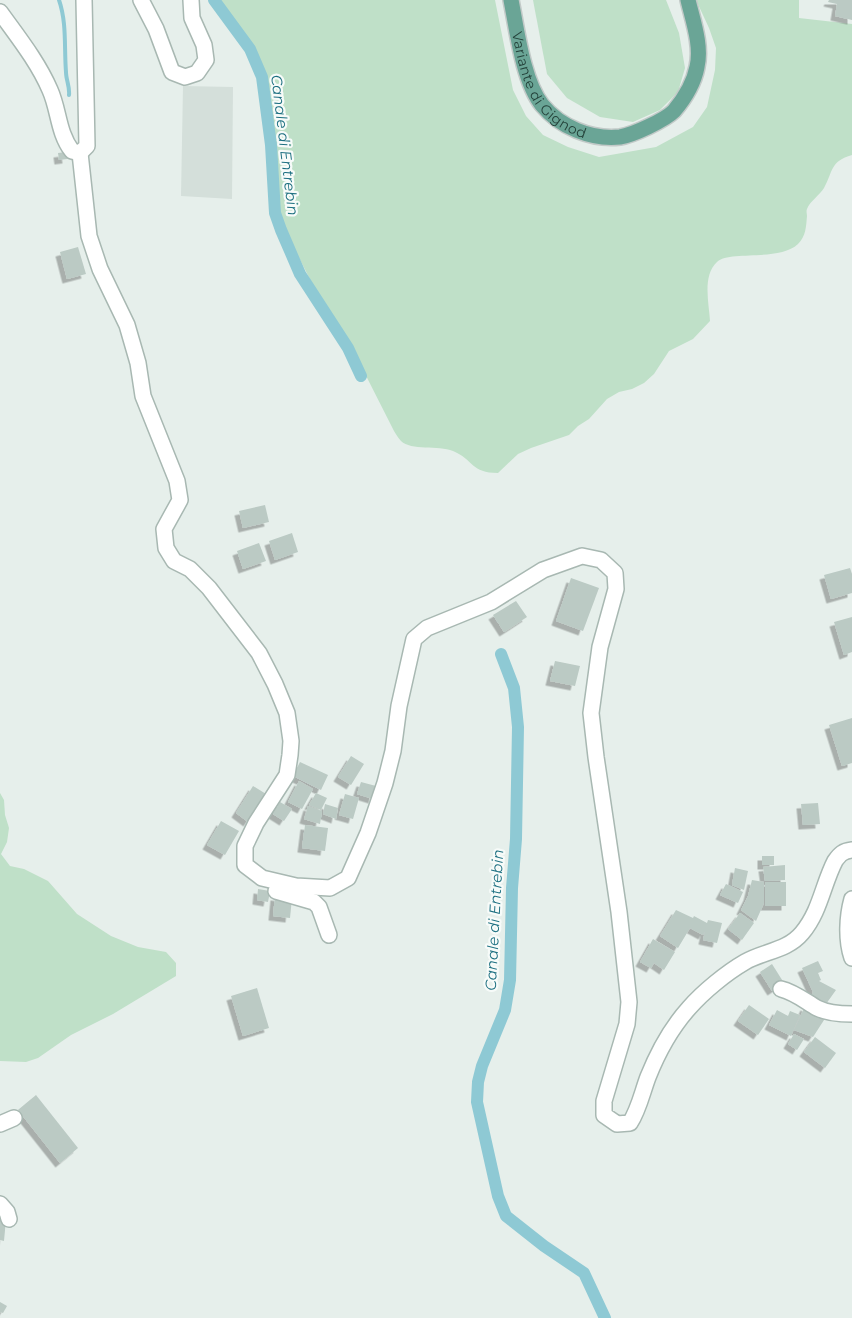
<svg xmlns="http://www.w3.org/2000/svg" width="852" height="1318" font-family="Montserrat,sans-serif">
<style>
.built{fill:#d4dfda}
.green{fill:#bfe0c8}
.lines{fill:none;stroke-linecap:round;stroke-linejoin:round}
.stream{stroke:#8ec9d4;stroke-width:4}
.canal{stroke:#8ec9d4;stroke-width:12}
.building{fill:#bbcac4;filter:url(#shadow)}
.minor-casing{stroke:#a8b8b2;stroke-width:18}
.major-casing{stroke:#c2cac8;stroke-width:18}
.minor{stroke:#fff;stroke-width:15}
.major{stroke:#6aa596;stroke-width:15}
.labels{text-anchor:middle;dominant-baseline:central;stroke-width:4.5;stroke-linejoin:round;paint-order:stroke}
.street-label{font-size:14px;fill:#24423a;stroke:#f7fbf9}
.water-label{font-size:15px;font-style:italic;fill:#1c6f80;stroke:#f7fbf9}
</style>
<defs>
<filter id="shadow"><feDropShadow dx="-4.5" dy="4.5" stdDeviation="0" flood-color="#0004"/></filter>
</defs>
<rect width="100%" height="100%" fill="#e6efeb"/>
<polygon class="built" points="183,86 233,87 232,199 181,196"/>
<g class="green">
<path d="M 217,0 L 495,0 L 513,90 L 526,116 L 543,135 L 568,147 L 599,157 L 656,147 L 693,127 L 707,107 L 715,70 L 716,48 L 709,28 L 696,0 L 799,0 L 799,18 L 852,24 L 852,155 C 830,161 833,172 824,188 C 820,195 810,201 807,209 C 806,211 807,214 807,216 C 806,227 806,236 798,244 C 779,262 729,250 717,262 C 702,276 709,303 710,321 L 693,339 L 669,351 L 654,374 L 644,383 L 632,389 L 619,392 L 607,399 L 589,419 L 578,426 L 569,435 L 531,448 L 518,454 L 498,473 C 471,473 474,460 453,451 C 438,445 411,451 401,441 C 398,438 396,434 394,431 L 355,354 L 319,297 L 286,232 L 278,214 L 275,199 L 276,168 L 266,82 L 259,61 L 248,43 Z"/>
<polygon points="533,0 666,0 679,33 685,68 678,92 660,110 633,122 600,117 567,98 547,74"/>
<polygon points="0,793 4,800 5,815 9,828 7,842 1,854 10,866 24,869 48,881 77,914 111,936 138,947 166,952 176,963 176,976 113,1014 71,1035 38,1058 26,1062 0,1061"/>
</g>
<g class="lines">
<path class="stream" d="M 59,0 C 67,23 64,48 66,72 C 66,80 70,87 69,95"/>
<g class="canal">
<polyline points="214,0 250,49 262,77 271,145 275,213 281,230 300,274 348,348 361,376"/>
<polyline points="501,654 514,688 518,727 516,839 512,888 510,980 505,1010 482,1066 478,1082 477,1102 498,1196 506,1216 544,1246 584,1273 605,1318"/>
</g>
</g>
<g class="building">
<polygon points="829,0 852,0 852,20 835,16 837,4 828,2"/>
<polygon points="66,152 67,159 59,160 58,153"/>
<polygon points="78,247 86,274 67,279 60,252"/>
<polygon points="265,505 269,522 243,528 239,511"/>
<polygon points="292,533 298,552 275,560 269,541"/>
<polygon points="259,543 266,561 243,569 237,551"/>
<polygon points="850,568 852,574 852,593 831,599 824,575"/>
<polygon points="571,578 599,588 583,631 556,621"/>
<polygon points="516,601 527,617 504,632 493,615"/>
<polygon points="852,617 852,652 844,655 834,622"/>
<polygon points="555,661 580,666 575,686 550,681"/>
<polygon points="852,718 852,763 842,766 829,725"/>
<polygon points="351,756 364,764 351,785 338,777"/>
<polygon points="300,762 328,775 321,790 293,776"/>
<polygon points="299,781 313,789 302,809 288,802"/>
<polygon points="361,782 376,786 373,799 357,794"/>
<polygon points="253,786 266,794 248,822 236,813"/>
<polygon points="316,793 327,798 321,810 309,805"/>
<polygon points="345,794 359,798 353,819 339,815"/>
<polygon points="280,802 292,809 284,821 273,814"/>
<polygon points="818,803 820,824 803,825 801,804"/>
<polygon points="325,804 338,808 336,819 323,814"/>
<polygon points="308,806 322,811 320,824 304,819"/>
<polygon points="221,821 239,831 225,855 207,845"/>
<polygon points="305,825 328,828 325,851 302,848"/>
<rect x="762" y="856" width="12" height="9"/>
<polygon points="785,865 785,880 765,881 763,867"/>
<polygon points="735,868 748,871 744,890 732,885"/>
<polygon points="752,880 764,882 764,903 756,921 741,910 748,896"/>
<rect x="765" y="882" width="21" height="24"/>
<polygon points="726,884 743,892 738,903 720,895"/>
<polygon points="258,889 270,891 268,902 257,900"/>
<polygon points="275,896 292,898 290,918 273,916"/>
<polygon points="676,910 693,918 694,916 707,923 708,920 722,923 717,943 703,940 705,931 703,935 690,928 678,948 660,936"/>
<polygon points="740,913 754,923 742,940 728,929"/>
<polygon points="653,939 675,952 664,970 654,963 651,968 640,962"/>
<polygon points="818,961 823,971 818,973 821,980 819,981 836,990 826,1004 811,996 813,992 802,968"/>
<polygon points="772,964 784,983 772,991 760,972"/>
<polygon points="257,988 269,1028 243,1036 231,996"/>
<polygon points="749,1005 769,1019 758,1035 738,1021"/>
<polygon points="805,1006 826,1017 813,1037 794,1030"/>
<polygon points="777,1010 788,1016 790,1011 800,1015 791,1036 769,1025"/>
<polygon points="794,1034 804,1039 797,1050 788,1044"/>
<polygon points="815,1037 836,1053 825,1068 804,1052"/>
<polygon points="36,1095 78,1148 60,1163 18,1110"/>
<polygon points="0,1219 6,1219 4,1241 0,1240"/>
<polygon points="0,1302 7,1306 3,1313 0,1312"/>
</g>
<g class="lines">
<defs>
<g id="minor">
<polyline points="141,0 156,29 172,72 185,77 197,73 206,60 204,45 192,18 191,0"/>
<path d="M 0,12 C 18,37 38,62 50,90 C 59,110 58,133 72,151 L 80,153 L 87,146 L 84,0"/>
<path d="M 80,153 L 89,236 L 100,269 L 127,325 L 138,363 L 143,396 L 177,481 L 180,500 L 164,529 L 166,548 L 174,561 L 190,569 L 209,588 L 259,653 L 275,684 L 287,713 L 291,741 L 290,755 L 287,775 L 256,823 L 245,846 L 245,865 L 262,878 L 296,886 L 330,888 L 348,878 L 368,833 L 385,783 L 393,751 L 399,706 L 414,639 L 427,628 L 491,602 L 543,570 L 582,556 L 601,560 L 615,573 L 616,589 L 600,647 L 591,713 L 596,757 L 619,912 L 629,1002 L 627,1024 L 604,1101 L 604,1115 L 617,1124 L 630,1123 C 639,1109 642,1093 648,1077 C 658,1052 671,1028 689,1008 C 703,992 726,973 745,962 C 764,951 787,951 802,933 C 820,912 823,884 835,861 C 840,854 843,851 852,850"/>
<polyline points="276,891 314,902 319,907 329,935"/>
<path d="M 852,899 C 847,917 846,940 852,958"/>
<path d="M 781,989 C 794,992 805,1001 817,1008 C 827,1013 840,1014 852,1014"/>
<polyline points="0,1124 14,1118"/>
<polyline points="0,1204 7,1212 9,1219"/>
</g>
<g id="major">
<path id="s1" d="M 511,0 C 517,30 523,81 542,105 C 560,127 591,140 620,137 C 633,135 665,120 674,111 C 684,99 694,83 697,67 C 702,46 693,21 688,0"/>
</g>
</defs>
<use href="#minor" class="minor-casing"/>
<use href="#major" class="major-casing"/>
<use href="#minor" class="minor"/>
<use href="#major" class="major"/>
</g>
<g class="labels">
<g class="street-label">
<text stroke="none"><textPath href="#s1" startOffset="98">Variante di Gignod</textPath></text>
</g>
<g class="water-label">
<text transform="translate(285 145) rotate(83)">Canale di Entrebin</text>
<text transform="translate(494 920) rotate(-87)">Canale di Entrebin</text>
</g>
</g>
</svg>
